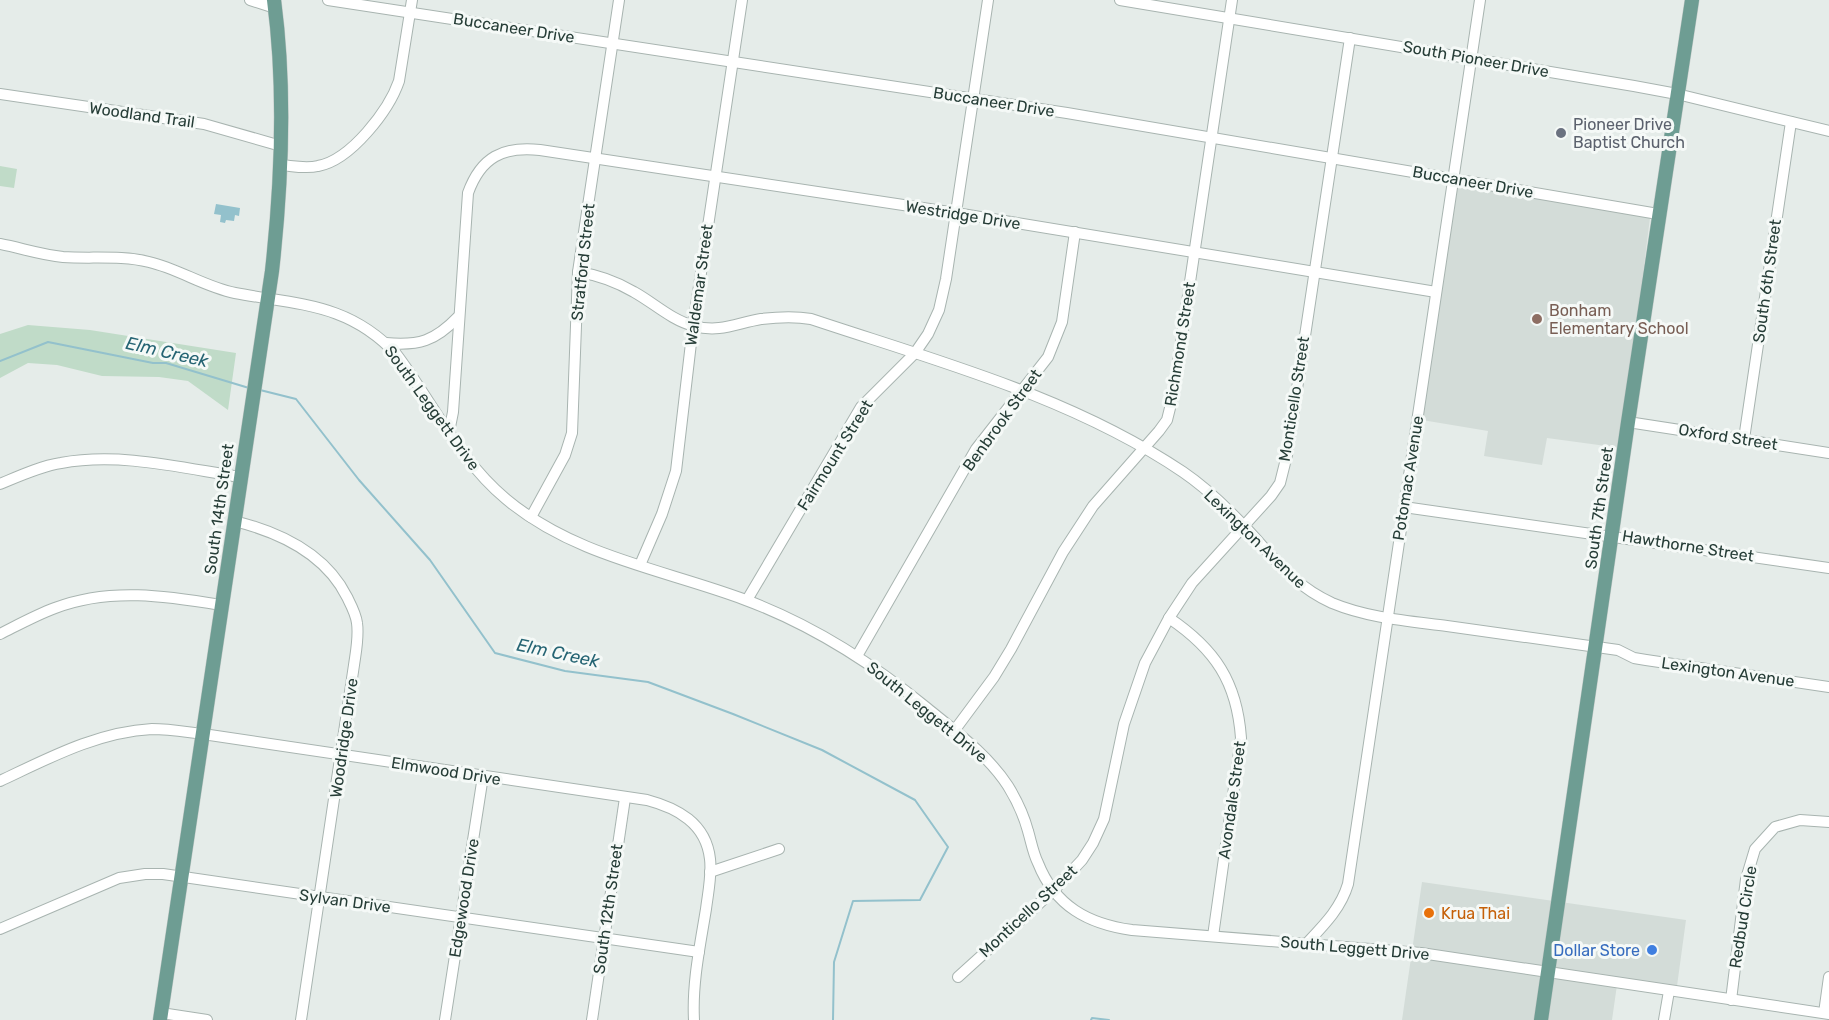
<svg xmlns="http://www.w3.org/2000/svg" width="1829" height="1020" font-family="Rubik,sans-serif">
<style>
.built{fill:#d3dcd8}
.green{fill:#c0dbc8}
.water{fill:#93c1cc}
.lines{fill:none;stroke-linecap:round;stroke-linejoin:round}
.stream{stroke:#93c1cc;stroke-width:2}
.minor-casing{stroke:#a8b4b0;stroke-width:12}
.major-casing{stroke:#c2c9c7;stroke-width:15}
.minor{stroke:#fff;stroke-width:10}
.major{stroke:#6e9d93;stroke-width:14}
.worship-dot{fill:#6b7280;stroke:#f5f9f7;stroke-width:2}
.education-dot{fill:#8d6e63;stroke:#f5f9f7;stroke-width:2}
.food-dot{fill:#e8710a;stroke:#f5f9f7;stroke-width:2}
.shop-dot{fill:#3f7fe0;stroke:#f5f9f7;stroke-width:2}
.labels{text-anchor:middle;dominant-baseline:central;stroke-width:6;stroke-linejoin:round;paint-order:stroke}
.street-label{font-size:16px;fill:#263d37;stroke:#f5f9f7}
.worship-label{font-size:16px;fill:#5b616d;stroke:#f5f9f7;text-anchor:start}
.education-label{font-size:16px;fill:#785e54;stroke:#f5f9f7;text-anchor:start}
.food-label{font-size:16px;fill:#c56008;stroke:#f5f9f7;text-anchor:start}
.shop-label{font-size:16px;fill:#366cbe;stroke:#f5f9f7;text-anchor:end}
.water-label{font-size:18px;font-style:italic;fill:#256473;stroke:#f5f9f7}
</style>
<rect width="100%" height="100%" fill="#e5ece9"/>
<g class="built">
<polygon points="1458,185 1650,218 1621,448 1547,438 1542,465 1484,456 1488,431 1422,420"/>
<polygon points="1422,882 1686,920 1677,986 1618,978 1612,1020 1402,1020"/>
</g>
<g class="green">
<polygon points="0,166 17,169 14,188 0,186"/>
<polygon points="28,325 90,330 236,353 228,410 188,381 159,377 102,376 57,365 28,363 0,378 0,334"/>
</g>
<polygon class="water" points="216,204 240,208 239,216 235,215 234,221 226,220 225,223 220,222 221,215 214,214"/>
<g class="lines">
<g class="stream">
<polyline points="0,361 48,342 153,363 166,363 249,388"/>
<polyline points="260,390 296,399 359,480 430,560 495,653 565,671 648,682 733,714 822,750 915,800 948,847 920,900 853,901 834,962 833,1020"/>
<polyline points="1091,1020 1092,1018 1109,1020"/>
</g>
<defs>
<g id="minor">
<polyline points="250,0 275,8"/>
<polyline points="328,0 1067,113 1658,214"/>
<polyline points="1120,0 1634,86 1677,94 1829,131"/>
<polyline points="0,94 204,124 281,146"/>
<path d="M 281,165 C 293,166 306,169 318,166 C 351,160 389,110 399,81 L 412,0"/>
<path d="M 0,244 C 21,248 42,255 63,257 C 91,259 121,255 149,262 C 179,269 205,287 235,293 C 299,305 349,303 397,355 C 433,403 459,460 506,499 C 574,556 662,569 743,599 C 811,624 872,663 927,708 C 955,731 988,755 1008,786 C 1016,799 1024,816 1028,831 C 1031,841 1033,853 1038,863 C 1055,906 1088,924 1132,930 L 1421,953 L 1829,1014"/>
<path d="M 578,272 C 598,275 617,282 634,292 C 654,303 671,320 694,326 C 720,333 737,323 761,319 C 778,317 794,316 811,319 C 937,361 1072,397 1183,472 C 1205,487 1226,507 1244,526 C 1273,556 1292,585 1332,603 C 1368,618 1409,621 1447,626 C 1504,634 1561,642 1618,650 L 1634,658 L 1646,660 L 1829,687"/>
<path d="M 386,343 C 419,346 435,341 458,317"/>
<polyline points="1628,422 1829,453"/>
<path d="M 449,432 L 453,412 L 468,193 C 481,157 503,146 540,150 L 956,213 L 1436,292"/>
<polyline points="1744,439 1791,122"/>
<path d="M 0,484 C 19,476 41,466 61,463 C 120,452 182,468 240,477"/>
<polyline points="1404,507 1829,568"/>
<polyline points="531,517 565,455 572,433 578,272 619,0"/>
<path d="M 234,521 C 279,532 325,553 347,597 C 351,605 356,614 357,623 C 359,637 356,651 354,665 L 301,1020"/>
<polyline points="640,565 662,514 676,471 693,326 742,0"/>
<polyline points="747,600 861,407 915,353 928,334 939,310 946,279 988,0"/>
<path d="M 1169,618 C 1215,649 1237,682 1241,738 L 1213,936"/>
<path d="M 0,634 C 18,625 36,615 55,608 C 109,587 167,596 221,605"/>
<polyline points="857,656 976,449 1048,357 1062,322 1075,232"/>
<polyline points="954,731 994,677 1011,649 1063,552 1093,506 1159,431 1167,420 1173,396 1232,0"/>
<path d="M 0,781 C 49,758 97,732 152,729 C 169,729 186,732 203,734 L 647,800 C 677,808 706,823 710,859 C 712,875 708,893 706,909 C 700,946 692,983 694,1020"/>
<polyline points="710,872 779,849"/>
<polyline points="0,929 119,878 145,874 163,874 699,952"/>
<path d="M 1307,943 C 1324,925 1341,908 1348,884 L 1480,0"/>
<polyline points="958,977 1054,890 1082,860 1093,843 1104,819 1124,724 1145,663 1169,618 1192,583 1271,496 1280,483 1287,455 1350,38"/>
<polyline points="1731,1000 1746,879 1755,849 1775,827 1800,820 1829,822"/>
<polyline points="161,1013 207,1020"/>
<polyline points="1824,1013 1829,977"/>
<polyline points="445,1020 483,776"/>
<polyline points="592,1020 625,798"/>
<polyline points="1664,1020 1669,991"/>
</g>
<g id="major">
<path d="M 160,1020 L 272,271 C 282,181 286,90 274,0"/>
<polyline points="1541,1020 1628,422 1692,0"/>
</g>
</defs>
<use href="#minor" class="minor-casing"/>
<use href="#major" class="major-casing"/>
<use href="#minor" class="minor"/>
<use href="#major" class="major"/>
</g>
<circle class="worship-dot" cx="1561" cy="133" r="6"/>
<circle class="education-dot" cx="1537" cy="319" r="6"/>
<circle class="food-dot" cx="1429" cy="913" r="6"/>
<circle class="shop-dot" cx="1652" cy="950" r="6"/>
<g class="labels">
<g class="street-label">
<text transform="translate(514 28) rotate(9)">Buccaneer Drive</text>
<text transform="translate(1476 59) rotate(10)">South Pioneer Drive</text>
<text transform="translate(994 102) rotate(9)">Buccaneer Drive</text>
<text transform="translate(142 115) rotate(8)">Woodland Trail</text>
<text transform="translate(1473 182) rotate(10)">Buccaneer Drive</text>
<text transform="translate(963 215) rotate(9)">Westridge Drive</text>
<text transform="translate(583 262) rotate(-84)">Stratford Street</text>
<text transform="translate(1767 281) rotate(-82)">South 6th Street</text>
<text transform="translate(699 285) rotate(-82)">Waldemar Street</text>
<text transform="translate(1180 344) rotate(-81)">Richmond Street</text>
<text transform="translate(1294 399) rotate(-81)">Monticello Street</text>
<text transform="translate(432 408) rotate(54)">South Leggett Drive</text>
<text transform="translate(1002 420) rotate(-54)">Benbrook Street</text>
<text transform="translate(1728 437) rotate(9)">Oxford Street</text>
<text transform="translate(835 455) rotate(-58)">Fairmount Street</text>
<text transform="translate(1408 478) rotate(-81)">Potomac Avenue</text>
<text transform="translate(1599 508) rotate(-82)">South 7th Street</text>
<text transform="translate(219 509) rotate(-82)">South 14th Street</text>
<text transform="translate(1255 539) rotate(44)">Lexington Avenue</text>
<text transform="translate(1688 546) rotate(9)">Hawthorne Street</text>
<text transform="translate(1728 672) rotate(8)">Lexington Avenue</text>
<text transform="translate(927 712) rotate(39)">South Leggett Drive</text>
<text transform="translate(344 738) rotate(-82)">Woodridge Drive</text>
<text transform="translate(446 771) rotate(9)">Elmwood Drive</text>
<text transform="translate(1232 800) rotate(-82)">Avondale Street</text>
<text transform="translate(464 898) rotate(-81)">Edgewood Drive</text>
<text transform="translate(345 901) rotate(8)">Sylvan Drive</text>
<text transform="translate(608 909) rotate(-82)">South 12th Street</text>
<text transform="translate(1028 911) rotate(-43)">Monticello Street</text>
<text transform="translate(1743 917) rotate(-81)">Redbud Circle</text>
<text transform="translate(1355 948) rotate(5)">South Leggett Drive</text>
</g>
<g class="worship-label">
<text x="1573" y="124">Pioneer Drive<tspan x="1573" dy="18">Baptist Church</tspan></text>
</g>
<g class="education-label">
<text x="1549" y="310">Bonham<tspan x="1549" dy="18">Elementary School</tspan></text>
</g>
<g class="food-label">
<text x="1441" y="913">Krua Thai</text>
</g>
<g class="shop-label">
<text x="1640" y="950">Dollar Store</text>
</g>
<g class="water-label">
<text transform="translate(167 352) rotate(13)">Elm Creek</text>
<text transform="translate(558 653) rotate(12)">Elm Creek</text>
</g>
</g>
</svg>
